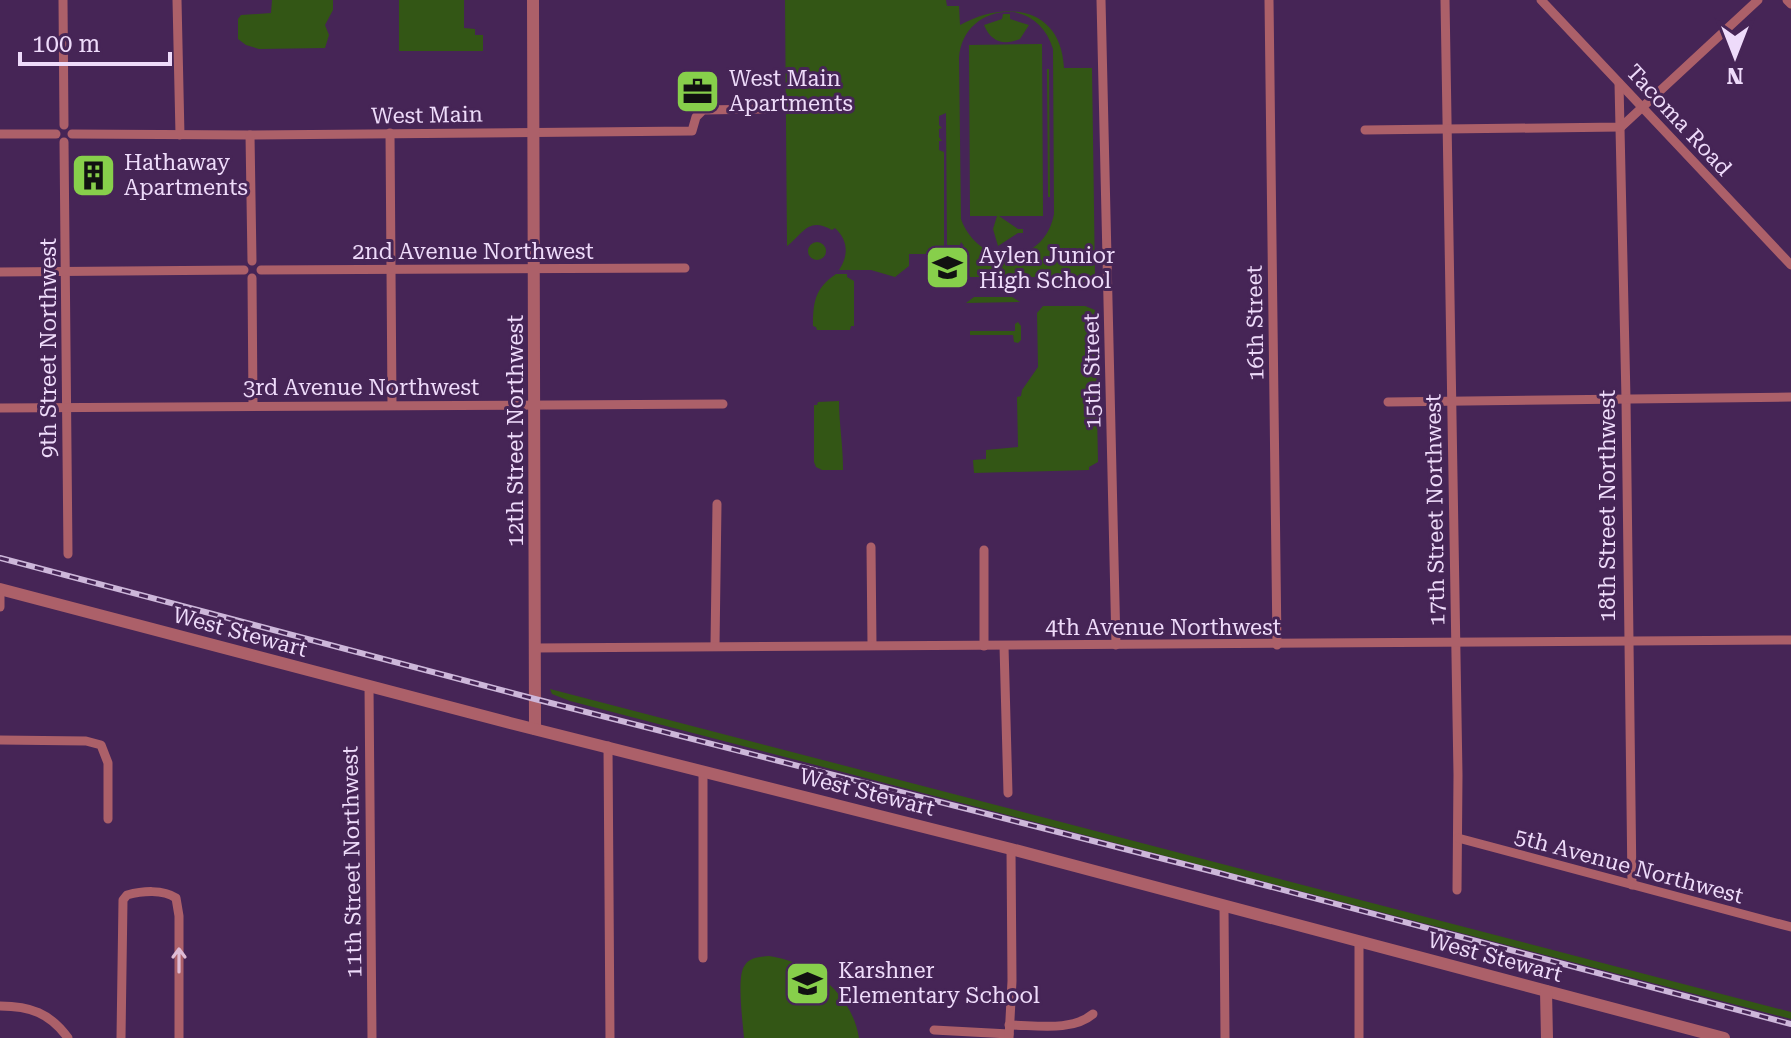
<svg xmlns="http://www.w3.org/2000/svg" width="1791" height="1038" font-family="'Roboto Serif',serif">
<style>
.green{fill:#335615;fill-rule:evenodd}
.lines{fill:none;stroke-linecap:round;stroke-linejoin:round}
.minor{stroke:#ac6069;stroke-width:9}
.tertiary{stroke:#ac6069;stroke-width:12}
.rail-casing{stroke:#cdb7da;stroke-width:6}
.rail{stroke:#462556;stroke-width:3;stroke-dasharray:9;stroke-linecap:butt}
.oneway{stroke:#debcd6}
.labels{text-anchor:middle;dominant-baseline:central;stroke-width:6;stroke-linejoin:round;paint-order:stroke}
.poi-label{font-size:22px;fill:#eedbfa;stroke:#462556;text-anchor:start}
.street-label{font-size:22px;fill:#eedbfa;stroke:#462556}
</style>
<rect width="100%" height="100%" fill="#462556"/>
<g class="green">
<polygon points="272,0 333,0 333,10 325,25 329,35 325,48 259,49 246,45 238,39 238,19 241,15 271,13"/>
<polygon points="399,0 464,0 464,28 475,29 475,35 483,35 483,51 399,51"/>
<path d="M 785,0 L 946,0 L 947,6 L 959,6 L 960,25 C 1005,0 1061,6 1064,68 L 1092,68 L 1095,278 L 1083,282 L 1050,282 L 1046,277 L 970,277 L 967,272 L 965,278 L 960,280 L 960,251 L 957,250 L 957,246 L 964,246 L 961,242 L 960,245 L 947,245 L 946,113 L 939,116 L 939,125 L 942,128 L 939,129 L 939,137 L 942,141 L 939,141 L 939,150 L 944,152 L 944,254 L 909,254 L 909,266 L 895,277 L 871,270 L 839,270 C 849,255 848,240 835,228 L 832,230 C 808,216 803,234 787,246 ZM 1014,12 C 1034,16 1047,29 1053,49 L 1054,214 C 1044,267 979,269 961,219 L 959,58 C 961,28 985,10 1014,12 Z"/>
<path d="M 1003,14 L 1010,14 L 1010,19 L 1029,25 L 1020,39 C 1004,46 991,42 984,25 L 1002,19 Z"/>
<polygon points="1042,44 1043,216 999,216 1018,229 1023,229 1023,233 1018,233 998,246 993,229 997,216 970,216 969,45"/>
<polygon points="1047,69 1049,69 1050,197 1048,197"/>
<circle cx="817" cy="251" r="9"/>
<path d="M 836,274 L 847,274 L 847,277 L 854,281 L 854,326 L 851,326 L 850,330 L 817,330 L 816,327 L 813,326 C 813,302 815,288 836,274 Z"/>
<polygon points="974,297 1012,297 1020,302 966,303"/>
<polygon points="1043,306 1085,306 1095,310 1098,462 1089,467 1089,470 974,473 973,460 986,459 986,450 1018,447 1017,397 1021,396 1022,390 1038,367 1037,313"/>
<polygon points="1018,322 1021,326 1021,340 1018,343 1014,342 1013,335 970,335 970,331 1015,331 1015,324"/>
<path d="M 839,401 C 839,424 843,444 843,470 L 822,470 L 816,467 L 814,462 L 814,405 L 817,405 L 818,402 Z"/>
<polygon points="550,689 1791,1012 1791,1019 570,701 552,694"/>
<path d="M 769,956 C 812,962 852,994 859,1038 L 744,1038 C 743,1023 736,975 745,965 C 750,957 761,957 769,956 Z"/>
</g>
<g class="lines">
<g class="minor">
<polyline points="63,0 64,125"/>
<polyline points="177,0 180,135"/>
<polyline points="1101,0 1116,645"/>
<polyline points="1269,0 1277,645"/>
<polyline points="1445,0 1458,775 1457,890"/>
<polyline points="1541,0 1791,265"/>
<polyline points="1787,0 1791,4"/>
<polyline points="1619,83 1626,399 1632,885"/>
<polyline points="1365,130 1621,127 1758,0"/>
<polyline points="390,133 392,405"/>
<polyline points="0,134 56,134"/>
<polyline points="72,134 250,135 692,131 696,117 703,110 768,109"/>
<polyline points="250,135 252,261"/>
<polyline points="64,142 68,554"/>
<polyline points="261,270 685,268"/>
<polyline points="0,272 244,270"/>
<polyline points="252,278 253,406"/>
<polyline points="1388,402 1791,397"/>
<polyline points="0,408 723,404"/>
<polyline points="871,547 872,645"/>
<polyline points="0,607 0,589"/>
<polyline points="715,646 717,504"/>
<polyline points="984,646 984,550"/>
<polyline points="1004,646 1008,793"/>
<polyline points="535,648 1791,640"/>
<polyline points="369,686 372,1038"/>
<polyline points="0,740 86,741 101,745 108,763 108,819"/>
<polyline points="608,746 610,1038"/>
<polyline points="703,772 703,958"/>
<polyline points="1458,838 1791,927"/>
<polyline points="1224,907 1225,1038"/>
<polyline points="1359,941 1359,1038"/>
<path d="M 0,1006 C 30,1006 50,1013 68,1038"/>
<path d="M 1009,1025 C 1035,1025 1072,1032 1093,1014"/>
<polyline points="934,1030 1009,1034"/>
<path d="M 121,1038 L 123,900 L 127,895 C 142,891 163,889 176,898 L 179,916 L 179,1038"/>
<polyline points="1009,1038 1012,981 1011,849"/>
</g>
<g class="tertiary">
<polyline points="533,0 535,729"/>
<polyline points="0,589 510,723 1011,849 1724,1038"/>
<polyline points="1546,991 1547,1038"/>
</g>
<defs>
<polyline id="rail" points="0,558 535,699 1215,872 1791,1024"/>
</defs>
<use href="#rail" class="rail-casing"/>
<use href="#rail" class="rail"/>
</g>
<defs><path id="oneway-shaft" d="M-6 0H5M1.5-3L5.5 0L1.5 3" fill="none" stroke-width="1.6" stroke-linecap="round" stroke-linejoin="round" transform="scale(2)"/></defs>
<use class="oneway" href="#oneway-shaft" transform="translate(179 960) rotate(-90)"/>
<defs>
<symbol id="office-square" viewBox="-11 -11 22 22"><rect x="-9" y="-9" width="18" height="18" rx="4" fill="#87cf4b" stroke="#462556"/><path d="M-6-3h4V-5.5h4V-3h4V5H-6ZM-1-4.5V-3h2v-1.5ZM-6 0V1H6V0Z" fill="#111"/></symbol>
<symbol id="building-square" viewBox="-11 -11 22 22"><rect x="-9" y="-9" width="18" height="18" rx="4" fill="#87cf4b" stroke="#462556"/><path d="M-4-6H4V6H1V3H-1V6H-4ZM-2.5-4.3h1.7v1.8h-1.7ZM.8-4.3h1.7v1.8H.8ZM-2.5-1h1.7V.8h-1.7ZM.8-1h1.7V.8H.8Z" fill="#111"/></symbol>
<symbol id="school-square" viewBox="-11 -11 22 22"><rect x="-9" y="-9" width="18" height="18" rx="4" fill="#87cf4b" stroke="#462556"/><path d="M0-5L7-2L0 1L-7-2ZM-4 1L0 2.5L4 1V4Q0 6-4 4Z" fill="#111"/></symbol>
</defs>
<g fill-rule="evenodd">
<use href="#office-square" x="672" y="66" width="51" height="51"/>
<use href="#building-square" x="68" y="150" width="51" height="51"/>
<use href="#school-square" x="922" y="242" width="51" height="51"/>
<use href="#school-square" x="782" y="958" width="51" height="51"/>
</g>
<g class="labels">
<g class="poi-label">
<text x="729" y="78">West Main<tspan x="729" dy="25">Apartments</tspan></text>
<text x="124" y="162">Hathaway<tspan x="124" dy="25">Apartments</tspan></text>
<text x="979" y="255">Aylen Junior<tspan x="979" dy="25">High School</tspan></text>
<text x="838" y="970">Karshner<tspan x="838" dy="25">Elementary School</tspan></text>
</g>
<g class="street-label">
<text transform="translate(427 115) rotate(-1)">West Main</text>
<text transform="translate(1679 120) rotate(47)">Tacoma Road</text>
<text x="473" y="251">2nd Avenue Northwest</text>
<text transform="translate(1255 323) rotate(-91)">16th Street</text>
<text transform="translate(48 348) rotate(-90)">9th Street Northwest</text>
<text transform="translate(1092 371) rotate(-91)">15th Street</text>
<text x="361" y="387">3rd Avenue Northwest</text>
<text transform="translate(515 431) rotate(-90)">12th Street Northwest</text>
<text transform="translate(1607 506) rotate(-90)">18th Street Northwest</text>
<text transform="translate(1435 510) rotate(-91)">17th Street Northwest</text>
<text x="1163" y="627">4th Avenue Northwest</text>
<text transform="translate(240 632) rotate(15)">West Stewart</text>
<text transform="translate(867 792) rotate(14)">West Stewart</text>
<text transform="translate(352 862) rotate(-91)">11th Street Northwest</text>
<text transform="translate(1629 866) rotate(15)">5th Avenue Northwest</text>
<text transform="translate(1495 957) rotate(15)">West Stewart</text>
</g>
</g>
<g transform="translate(1735 56) rotate(180)" stroke="#462556" stroke-width="6" paint-order="stroke">
<path d="M0-6L14 30L0 20L-14 30Z" fill="#eedbfa"/>
<text y="-12" font-size="22" font-weight="bold" text-anchor="middle" fill="#eedbfa">N</text>
</g>
<path d="M20 52v12h150v-12" fill="none" stroke="#eedbfa" stroke-width="4"/>
<text x="32" y="52" font-size="24" fill="#eedbfa" stroke="#462556" stroke-width="6" paint-order="stroke">100 m</text>
</svg>
